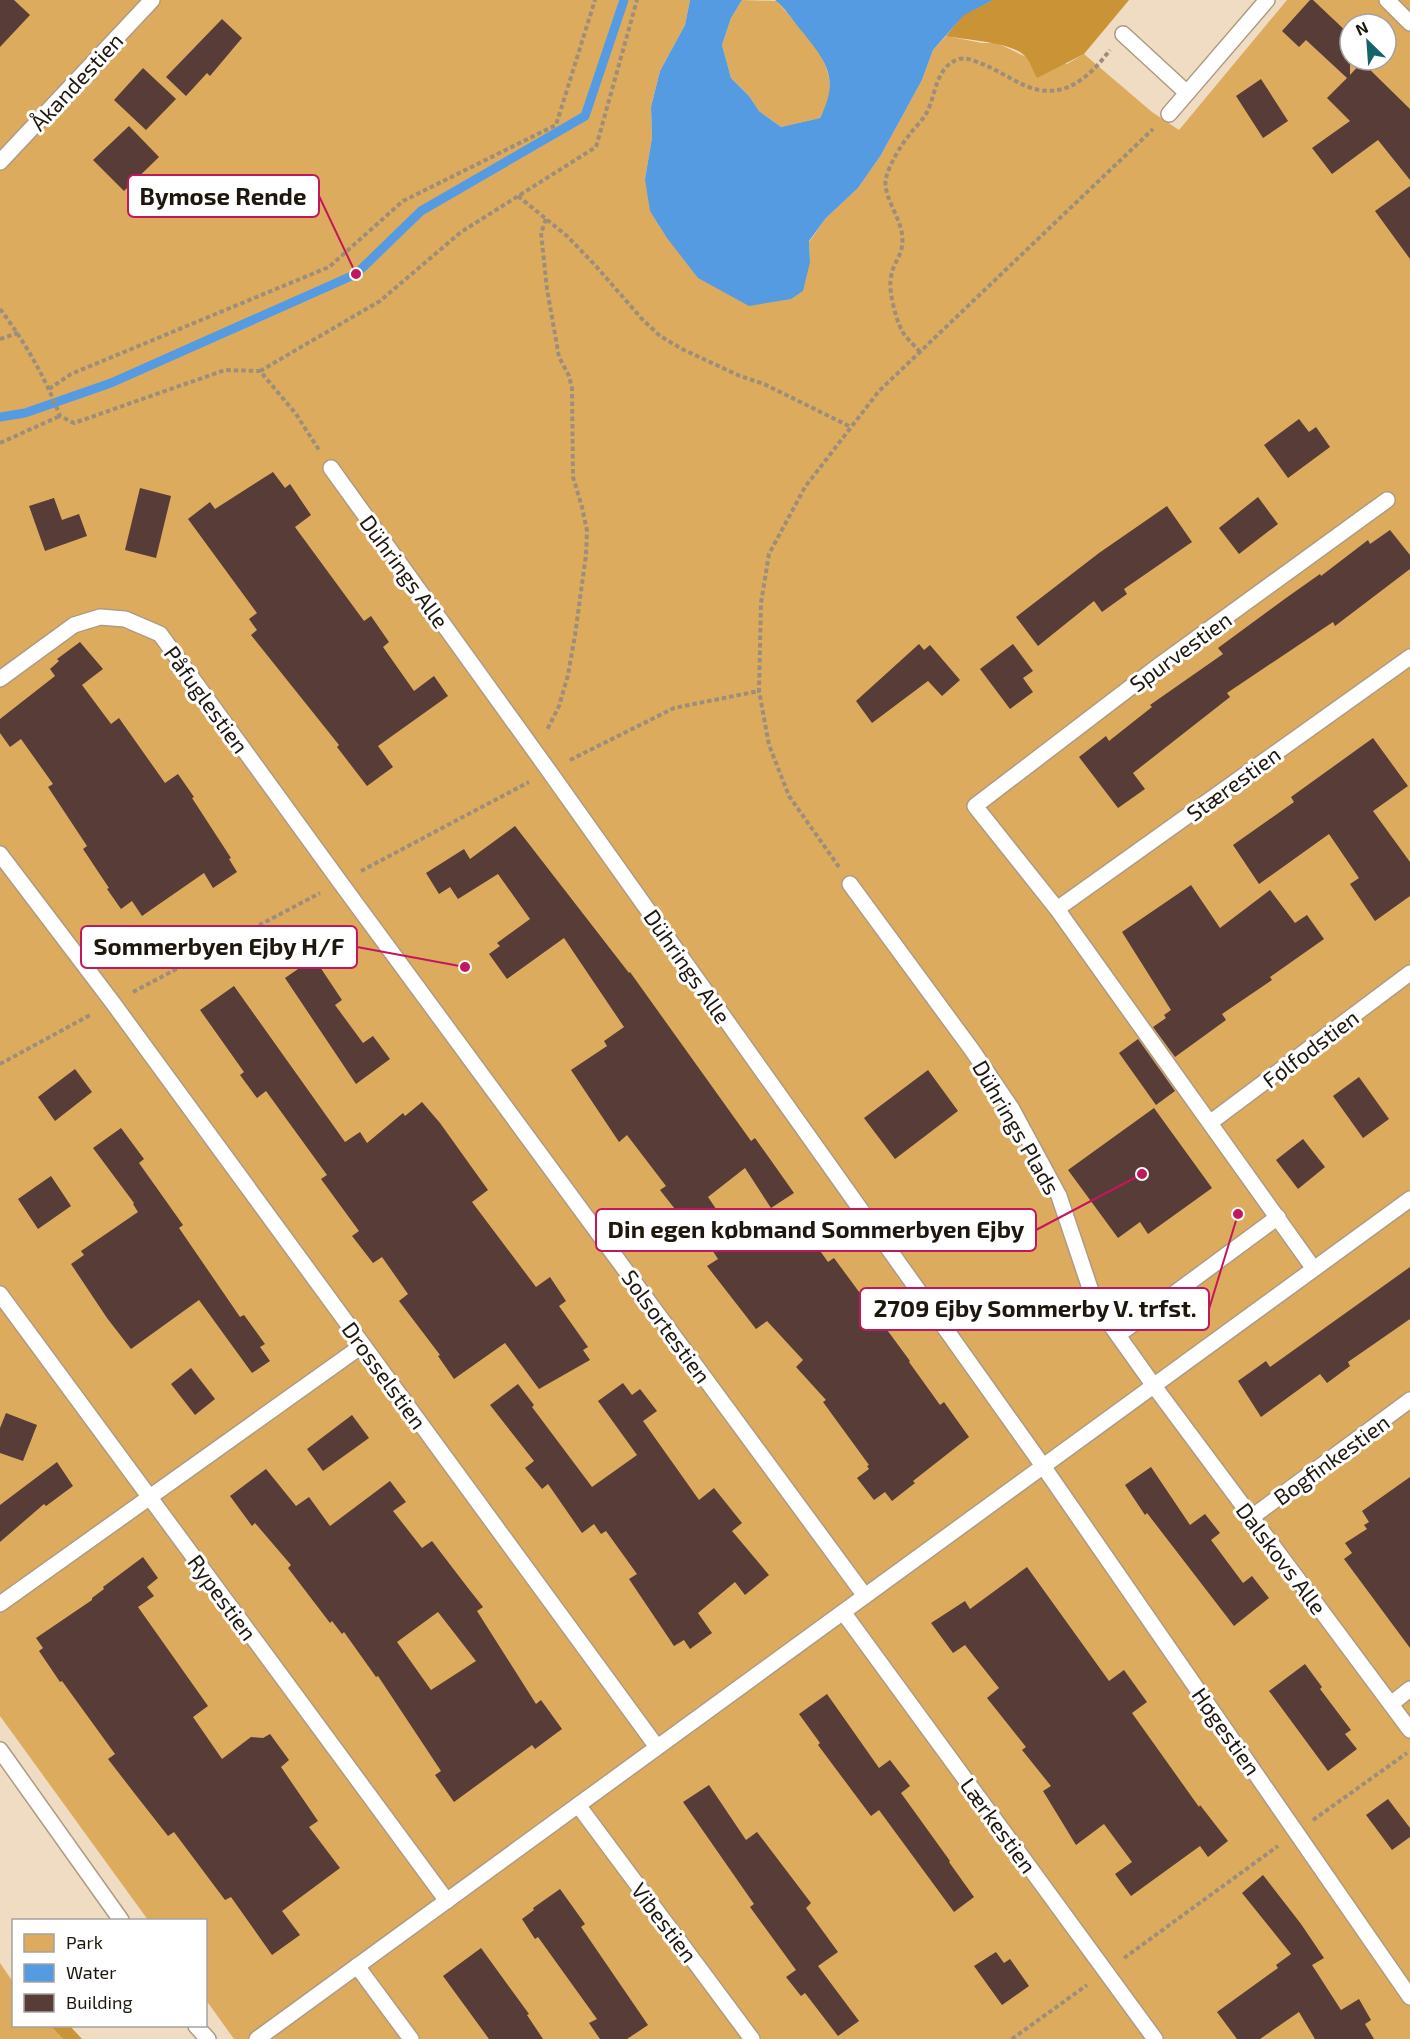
<svg xmlns="http://www.w3.org/2000/svg" width="1410" height="2039" font-family="'Exo 2',sans-serif">
<style>
.green{fill:#ddab5e;fill-rule:evenodd}
.forest{fill:#ca9336}
.water{fill:#559be1}
.lines{fill:none;stroke-linecap:round;stroke-linejoin:round}
.stream{stroke:#559be1;stroke-width:9}
.building{fill:#583c37;fill-rule:evenodd}
.lane-casing{stroke:#ad9b82;stroke-width:18}
.path{stroke:#9c8e7a;stroke-width:4;stroke-dasharray:4.5 3;stroke-linecap:butt}
.lane{stroke:#fff;stroke-width:15}
.labels{text-anchor:middle;dominant-baseline:central;stroke-width:6;stroke-linejoin:round;paint-order:stroke}
.street-label{font-size:22px;fill:#1e170e;stroke:#fff}
.leader{fill:none;stroke:#c2185b;stroke-width:2}
.callout-dot{fill:#c2185b;stroke:#fff;stroke-width:2}
.callout{fill:#fff;stroke:#c2185b;stroke-width:2}
.callout-label{font-size:24px;text-anchor:middle;font-weight:bold;fill:#1e170e}
</style>
<rect width="100%" height="100%" fill="#efdcc2"/>
<g class="green">
<path d="M 0,0 L 690,0 L 685,25 L 660,71 L 651,107 L 652,138 L 645,179 L 810,262 L 809,242 L 826,218 L 858,188 L 881,155 L 922,80 L 933,50 L 946,36 L 982,43 L 997,43 L 1024,56 L 1067,64 L 1084,54 L 1152,112 L 1179,130 L 1287,0 L 1410,0 L 1410,2039 L 234,2039 L 206,2000 L 206,1920 L 148,1920 L 0,1716 ZM 1350,24 L 1386,24 L 1386,60 L 1350,60 Z"/>
<path d="M 742,0 L 777,1 C 799,28 839,61 828,101 C 827,107 822,113 820,118 L 781,127 L 759,111 L 749,96 L 731,78 L 722,45 L 731,18 Z"/>
<polygon points="0,1963 13,1982 14,2026 51,2026 63,2039 0,2039"/>
</g>
<g class="forest">
<path d="M 993,0 L 1129,0 L 1084,54 L 1037,78 C 1033,71 1030,61 1025,56 C 1012,42 966,40 946,36 L 964,14 Z"/>
<polygon points="51,2026 70,2026 82,2039 63,2039"/>
</g>
<path class="water" d="M 690,0 L 742,0 L 731,18 L 722,45 L 731,78 L 749,96 L 759,111 L 781,127 L 820,118 C 841,77 825,60 800,29 C 792,19 784,7 775,0 L 993,0 L 964,15 L 933,50 L 922,80 L 881,155 L 858,188 L 826,218 L 809,241 L 810,262 L 803,291 L 791,299 L 749,306 L 698,278 L 667,238 L 650,211 L 645,179 L 652,138 L 651,107 L 660,71 L 685,25 Z"/>
<g class="lines">
<polyline class="stream" points="0,417 25,413 111,383 356,274 421,211 585,116 624,0"/>
</g>
<g class="building">
<polygon points="0,0 14,0 30,15 0,47"/>
<polygon points="1310,0 1313,0 1350,35 1350,75 1362,62 1410,109 1410,180 1378,140 1332,174 1312,148 1350,121 1327,98 1347,78 1306,40 1299,47 1282,31"/>
<polygon points="222,19 242,38 210,76 207,73 186,96 166,77"/>
<polygon points="143,68 176,99 146,130 114,100"/>
<polygon points="1261,79 1288,121 1263,138 1236,96"/>
<polygon points="129,126 159,157 124,191 93,160"/>
<polygon points="1410,186 1410,259 1375,211"/>
<polygon points="1299,419 1309,432 1316,427 1330,447 1288,478 1264,445"/>
<polygon points="273,472 285,488 290,484 311,515 295,527 364,621 371,616 389,642 383,647 414,691 434,676 448,696 378,746 393,767 367,786 337,747 339,745 251,635 257,630 249,619 257,613 188,519 210,502 215,509"/>
<polygon points="140,488 171,496 156,558 125,550"/>
<polygon points="1258,497 1278,524 1239,554 1219,528"/>
<polygon points="54,498 62,520 79,514 87,536 45,551 29,506"/>
<polygon points="1167,506 1192,542 1124,589 1127,594 1102,612 1094,601 1038,646 1016,617 1099,553"/>
<polygon points="1390,530 1410,555 1410,569 1335,626 1333,622 1227,693 1230,697 1133,773 1145,789 1118,808 1079,757 1106,736 1109,741 1152,707 1150,705 1223,654 1218,648 1286,598 1320,574 1321,576 1368,540 1370,544"/>
<polygon points="80,642 103,669 82,685 111,724 119,718 165,783 178,774 194,797 192,798 231,858 229,859 237,872 213,888 204,873 142,916 132,901 121,909 107,889 109,888 83,849 87,846 48,787 53,784 21,739 10,747 0,733 0,719 55,676 50,669 59,661 57,659"/>
<polygon points="919,644 924,650 930,645 960,680 942,696 928,681 872,723 856,701"/>
<polygon points="1013,644 1033,671 1023,678 1033,692 1010,709 980,669"/>
<polygon points="1373,738 1408,786 1373,811 1410,862 1410,896 1375,921 1350,884 1359,878 1329,834 1259,884 1233,845 1294,802 1291,797"/>
<polygon points="515,826 629,973 630,972 751,1141 755,1138 794,1193 771,1208 745,1168 708,1197 743,1249 793,1213 828,1262 834,1258 910,1361 909,1362 940,1405 944,1402 969,1437 913,1481 915,1483 892,1501 885,1492 874,1500 857,1478 869,1469 867,1466 869,1465 823,1402 826,1400 796,1367 803,1360 767,1321 756,1329 707,1266 718,1259 688,1213 682,1218 660,1190 666,1186 627,1135 619,1142 571,1070 607,1046 604,1041 624,1027 564,938 507,979 489,954 500,946 497,943 530,919 498,874 458,899 450,887 439,894 426,873 464,849 470,859"/>
<polygon points="1191,885 1220,928 1270,890 1295,923 1307,915 1324,939 1270,977 1272,980 1222,1014 1226,1020 1175,1057 1153,1027 1166,1018 1164,1015 1171,1010 1122,932"/>
<polygon points="314,958 342,1000 335,1005 363,1043 373,1036 390,1059 356,1084 285,978"/>
<polygon points="234,986 345,1142 360,1132 367,1143 403,1113 405,1116 422,1102 440,1123 488,1190 472,1202 536,1287 550,1277 566,1301 559,1306 588,1347 583,1350 590,1360 539,1389 505,1343 454,1379 438,1356 440,1355 399,1301 408,1294 382,1257 373,1263 352,1236 359,1231 321,1179 327,1175 266,1091 257,1098 240,1075 244,1072 200,1010"/>
<polygon points="1138,1039 1175,1091 1156,1105 1119,1053"/>
<polygon points="75,1069 92,1092 55,1121 38,1097"/>
<polygon points="928,1070 958,1111 895,1159 864,1118"/>
<polygon points="1359,1077 1389,1119 1363,1138 1333,1096"/>
<polygon points="1154,1108 1212,1188 1148,1234 1140,1222 1118,1238 1068,1170"/>
<polygon points="121,1128 144,1159 139,1163 183,1225 179,1228 240,1317 244,1315 265,1344 260,1347 270,1361 252,1373 199,1300 131,1349 107,1318 71,1264 84,1255 81,1251 138,1212 133,1204 134,1203 93,1148"/>
<polygon points="1303,1139 1325,1167 1298,1189 1276,1160"/>
<polygon points="51,1176 71,1206 38,1229 18,1199"/>
<polygon points="1410,1267 1410,1319 1348,1362 1350,1366 1327,1383 1320,1374 1261,1417 1238,1381 1266,1361 1270,1367"/>
<polygon points="191,1368 215,1399 195,1415 171,1384"/>
<polygon points="623,1383 632,1395 640,1389 657,1411 643,1421 699,1500 714,1488 742,1523 732,1531 769,1575 745,1595 735,1582 698,1613 712,1633 690,1649 684,1640 674,1646 629,1579 637,1574 606,1531 601,1534 594,1524 582,1533 548,1484 542,1489 525,1468 534,1461 490,1405 518,1384 534,1405 532,1407 592,1487 637,1455 598,1401"/>
<polygon points="6,1413 37,1425 23,1461 0,1453 0,1428"/>
<polygon points="352,1415 369,1438 323,1471 307,1449"/>
<polygon points="57,1462 73,1486 46,1506 44,1504 0,1542 0,1505"/>
<polygon points="1151,1467 1190,1525 1205,1514 1220,1533 1211,1540 1243,1583 1252,1576 1269,1598 1234,1626 1147,1513 1145,1515 1125,1485"/>
<path d="M 266,1469 L 296,1506 L 309,1497 L 330,1526 L 390,1481 L 406,1502 L 393,1511 L 422,1548 L 432,1541 L 468,1588 L 483,1607 L 477,1611 L 536,1704 L 541,1700 L 562,1729 L 535,1749 L 532,1745 L 454,1802 L 435,1775 L 441,1771 L 378,1676 L 376,1677 L 344,1632 L 342,1634 L 332,1621 L 330,1623 L 288,1568 L 291,1565 L 255,1523 L 252,1526 L 230,1496 ZM 438,1612 L 476,1661 L 431,1690 L 397,1642 Z"/>
<polygon points="1410,1477 1410,1648 1344,1559 1352,1553 1345,1543 1367,1529 1364,1525 1369,1522 1362,1511"/>
<polygon points="143,1557 158,1578 147,1587 154,1596 138,1607 208,1706 193,1717 222,1759 251,1737 263,1738 270,1734 289,1760 281,1767 318,1821 309,1827 340,1868 282,1911 300,1935 272,1955 231,1897 225,1900 174,1832 168,1836 135,1794 108,1759 115,1754 62,1681 60,1682 39,1651 43,1648 36,1638 92,1600 92,1598 104,1589 103,1587"/>
<polygon points="1027,1567 1109,1681 1124,1670 1147,1702 1132,1713 1199,1807 1200,1805 1228,1841 1208,1857 1200,1846 1131,1896 1115,1874 1132,1862 1104,1824 1076,1845 1043,1791 1051,1786 1022,1750 1026,1747 987,1698 999,1688 965,1645 953,1653 931,1623 965,1601 970,1609"/>
<polygon points="1305,1664 1322,1687 1320,1689 1351,1730 1345,1734 1357,1749 1328,1771 1269,1691"/>
<polygon points="827,1694 879,1768 890,1760 910,1786 901,1793 950,1861 949,1862 974,1897 954,1912 879,1810 871,1816 818,1745 820,1743 799,1714"/>
<polygon points="709,1785 746,1840 757,1832 811,1903 806,1908 838,1952 818,1966 859,2021 838,2036 805,1993 801,1996 786,1977 796,1970 750,1907 754,1904 683,1802"/>
<polygon points="1388,1799 1410,1828 1410,1837 1392,1850 1366,1815"/>
<polygon points="1263,1875 1301,1924 1324,1958 1312,1965 1341,2010 1359,1999 1371,2020 1365,2024 1374,2039 1315,2039 1299,2012 1260,2039 1237,2039 1217,2012 1278,1968 1276,1965 1291,1954 1242,1893"/>
<polygon points="560,1889 585,1924 581,1927 648,2025 627,2039 600,2039 589,2023 597,2019 538,1937 535,1939 522,1919 534,1910 533,1908"/>
<polygon points="481,1948 529,2014 527,2015 543,2039 489,2039 443,1976"/>
<polygon points="996,1952 1004,1963 1010,1959 1029,1986 1002,2005 974,1966"/>
</g>
<g class="lines">
<defs>
<g id="lane">
<polyline points="1387,0 1410,23"/>
<polyline points="1123,34 1187,93"/>
<polyline points="1169,114 1267,0"/>
<polyline points="0,162 152,0"/>
<polyline points="331,468 549,771 1043,1466 1410,1997"/>
<polyline points="0,679 74,625 100,617 125,619 160,634 340,882 865,1596"/>
<polyline points="0,854 113,1003 657,1747"/>
<polyline points="850,884 972,1050 1012,1109 1059,1196 1095,1303 1154,1386 1410,1730"/>
<polyline points="1057,909 1410,657"/>
<polyline points="1211,1122 1410,973"/>
<polyline points="1314,1269 1057,909 975,806 1161,664 1387,500"/>
<polyline points="0,1294 447,1901"/>
<polyline points="1118,1335 1278,1217"/>
<polyline points="1252,1517 1410,1400"/>
<polyline points="0,1604 363,1345"/>
<polyline points="843,1612 1155,2039"/>
<polyline points="1391,1704 1410,1689"/>
<polyline points="0,1750 121,1920"/>
<polyline points="578,1805 752,2039"/>
<polyline points="357,1966 411,2039"/>
<polyline points="196,2026 208,2039"/>
<polyline points="257,2039 1410,1199"/>
</g>
</defs>
<use href="#lane" class="lane-casing"/>
<g class="path">
<polyline points="518,196 567,236 595,265 642,319 660,336 682,349 740,376 764,384 851,427"/>
<polyline points="546,219 541,233 547,289 559,357 569,376 572,388 573,477 582,507 587,531 586,555 575,635 568,675 559,706 547,730"/>
<path d="M 0,309 C 25,342 45,377 60,416 L 74,423 L 225,370 L 260,371 L 296,414 L 319,450"/>
<polyline points="0,339 18,333"/>
<path d="M 920,352 C 914,345 906,338 902,331 C 896,319 888,291 891,277 C 893,261 905,255 902,234 C 900,217 882,194 886,178 C 890,163 901,145 910,134 C 915,127 923,120 927,112 C 936,95 935,67 959,59 C 968,57 977,62 985,65 C 999,71 1012,80 1026,86 C 1063,101 1088,79 1110,50"/>
<polyline points="260,371 380,301 461,232 596,147 637,0"/>
<polyline points="49,389 71,374 329,267 403,201 556,125 595,0"/>
<polyline points="0,443 60,416"/>
<polyline points="570,760 674,708 759,691"/>
<polyline points="839,867 789,796 769,745 759,691 761,603 769,554 805,487 879,391 1153,129"/>
<polyline points="361,871 529,782"/>
<polyline points="133,992 320,893"/>
<polyline points="0,1064 92,1014"/>
<polyline points="1313,1820 1407,1753"/>
<polyline points="1124,1958 1278,1846"/>
<polyline points="1012,2039 1087,1985"/>
</g>
<use href="#lane" class="lane"/>
</g>
<g class="labels">
<g class="street-label">
<text transform="translate(76 81) rotate(-47)">Åkandestien</text>
<text transform="translate(405 571) rotate(54)">Dührings Alle</text>
<text transform="translate(1180 651) rotate(-36)">Spurvestien</text>
<text transform="translate(207 699) rotate(54)">Påfuglestien</text>
<text transform="translate(1233 783) rotate(-36)">Stærestien</text>
<text transform="translate(688 966) rotate(55)">Dührings Alle</text>
<text transform="translate(1310 1048) rotate(-37)">Følfodstien</text>
<text transform="translate(1017 1127) rotate(60)">Dührings Plads</text>
<text transform="translate(667 1326) rotate(54)">Solsortestien</text>
<text transform="translate(385 1375) rotate(54)">Drosselstien</text>
<text transform="translate(1331 1459) rotate(-36)">Bogfinkestien</text>
<text transform="translate(1282 1558) rotate(53)">Dalskovs Alle</text>
<text transform="translate(223 1597) rotate(54)">Rypestien</text>
<text transform="translate(1227 1731) rotate(55)">Høgestien</text>
<text transform="translate(999 1825) rotate(54)">Lærkestien</text>
<text transform="translate(665 1922) rotate(53)">Vibestien</text>
</g>
</g>
<path class="leader" d="M356 274L319 196M465 967L357 947M1142 1174L1036 1230M1238 1214L1209 1309"/>
<g class="callout-dot">
<circle cx="356" cy="274" r="6"/>
<circle cx="465" cy="967" r="6"/>
<circle cx="1142" cy="1174" r="6"/>
<circle cx="1238" cy="1214" r="6"/>
</g>
<g class="callout">
<rect x="128" y="175" width="191" height="42" rx="6"/>
<rect x="81" y="926" width="276" height="42" rx="6"/>
<rect x="596" y="1209" width="440" height="42" rx="6"/>
<rect x="860" y="1288" width="349" height="42" rx="6"/>
</g>
<g class="callout-label">
<text x="223" y="205">Bymose Rende</text>
<text x="219" y="955">Sommerbyen Ejby H/F</text>
<text x="816" y="1238">Din egen købmand Sommerbyen Ejby</text>
<text x="1035" y="1317">2709 Ejby Sommerby V. trfst.</text>
</g>
<rect x="12" y="1919" width="195" height="108" fill="#ffffff" stroke="#a5a29f" stroke-width="1.5"/>
<rect x="24" y="1934" width="30" height="18" fill="#ddab5e" stroke="#a5a29f" stroke-width="1.5"/>
<text x="66" y="1949" font-size="18" fill="#1e170e">Park</text>
<rect x="24" y="1964" width="30" height="18" fill="#559be1" stroke="#a5a29f" stroke-width="1.5"/>
<text x="66" y="1979" font-size="18" fill="#1e170e">Water</text>
<rect x="24" y="1994" width="30" height="18" fill="#583c37" stroke="#a5a29f" stroke-width="1.5"/>
<text x="66" y="2009" font-size="18" fill="#1e170e">Building</text>
<g transform="translate(1368 42) rotate(335)"><circle r="28" fill="#ffffff" stroke="#a5a29f" stroke-width="1.5"/>
<path d="M0-4.5L10 22L0 15L-10 22Z" fill="#156469"/>
<text y="-9" font-size="16" font-weight="bold" text-anchor="middle" fill="#1e170e">N</text>
</g>
</svg>
